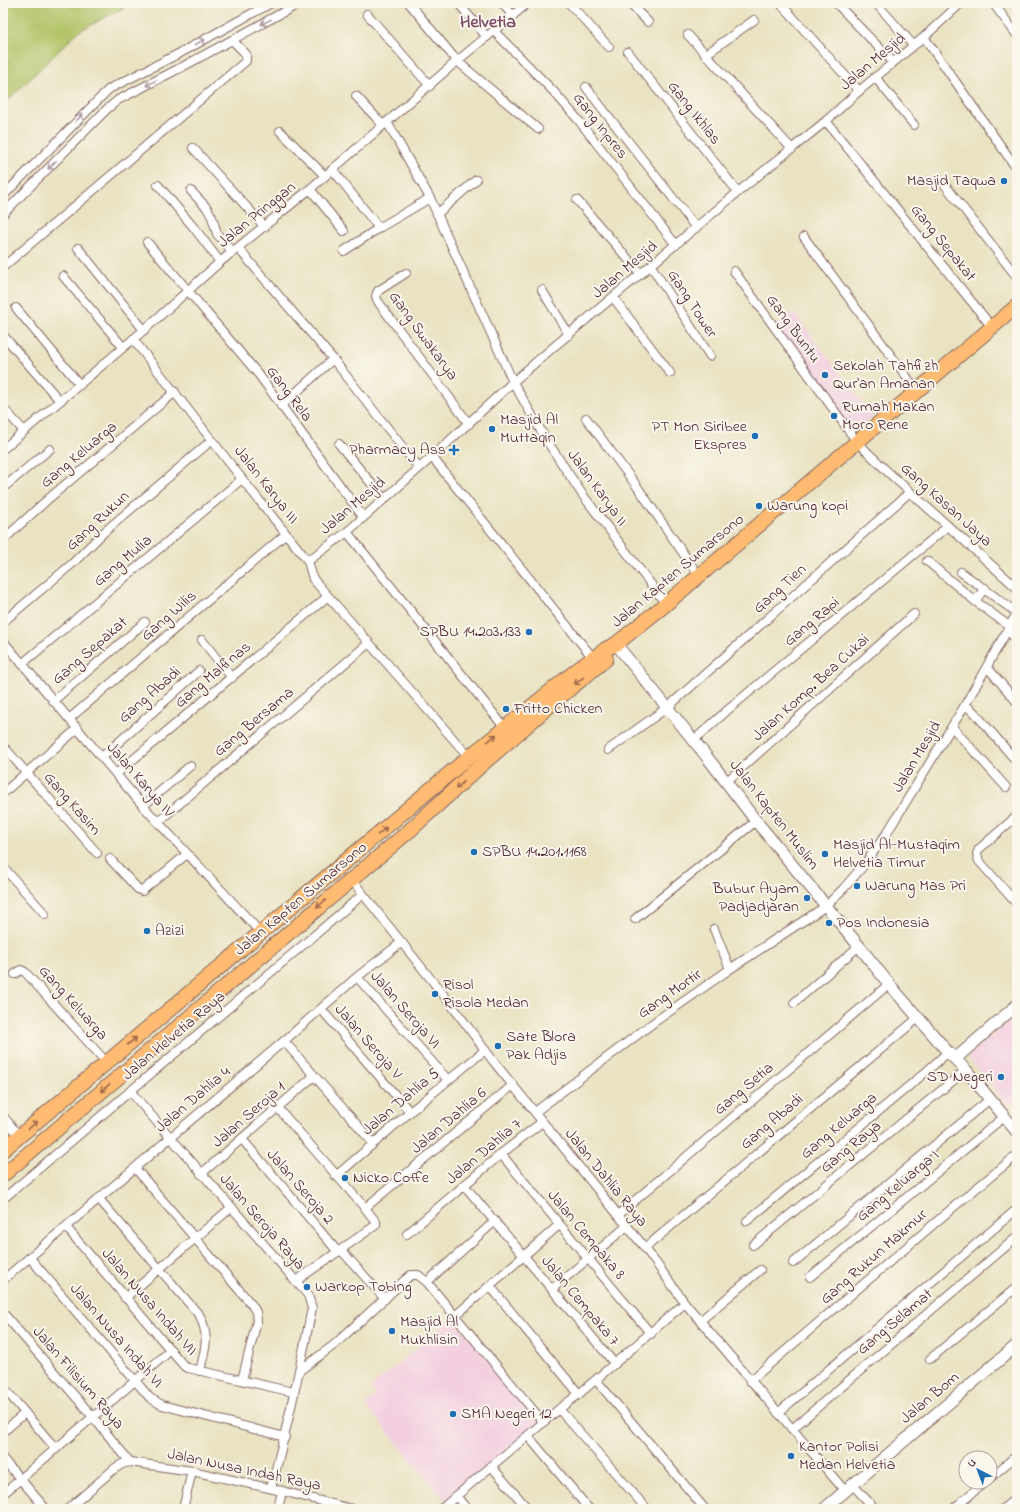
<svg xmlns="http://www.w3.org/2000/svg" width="1020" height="1512" font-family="'Indie Flower',sans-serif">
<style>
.built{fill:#f3cfe0}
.green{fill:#b1c366;stroke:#7e7148}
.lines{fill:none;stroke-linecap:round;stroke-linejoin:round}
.minor-casing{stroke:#826460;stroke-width:10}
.tertiary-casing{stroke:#826460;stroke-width:13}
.trunk-casing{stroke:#826460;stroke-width:16}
.minor{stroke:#fff;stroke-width:8}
.tertiary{stroke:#fff;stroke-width:11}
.trunk{stroke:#ffbb71;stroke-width:14}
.oneway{stroke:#ae9aa0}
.oneway2{stroke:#9b654a}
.poi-dot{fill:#1f6fb2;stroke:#fbf7ec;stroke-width:1.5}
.labels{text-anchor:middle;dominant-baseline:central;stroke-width:4;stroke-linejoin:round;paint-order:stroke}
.street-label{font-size:16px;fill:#4a1f2b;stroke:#fbf7ec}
.poi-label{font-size:16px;fill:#4a1f2b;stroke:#fbf7ec;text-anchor:start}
.quarter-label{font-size:18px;font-weight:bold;fill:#7c4b67;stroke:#fbf7ec}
</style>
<rect width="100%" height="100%" fill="#fbf7ec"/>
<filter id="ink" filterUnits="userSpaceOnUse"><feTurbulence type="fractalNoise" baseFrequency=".025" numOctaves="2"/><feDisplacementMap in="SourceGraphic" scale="8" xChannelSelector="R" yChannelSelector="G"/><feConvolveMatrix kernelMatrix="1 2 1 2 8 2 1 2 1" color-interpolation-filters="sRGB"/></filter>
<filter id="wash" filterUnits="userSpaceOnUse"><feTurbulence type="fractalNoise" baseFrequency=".012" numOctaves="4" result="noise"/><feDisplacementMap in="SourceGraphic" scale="16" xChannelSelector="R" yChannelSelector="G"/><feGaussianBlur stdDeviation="0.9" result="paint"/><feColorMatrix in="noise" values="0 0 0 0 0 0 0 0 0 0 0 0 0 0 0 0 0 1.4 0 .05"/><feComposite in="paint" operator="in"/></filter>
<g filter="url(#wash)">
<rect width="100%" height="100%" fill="#e9e3c2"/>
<g class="built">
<polygon points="794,313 873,417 851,432 775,328"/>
<polygon points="1017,1015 1017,1098 1008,1106 967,1056"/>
<polygon points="452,1318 540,1422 445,1500 365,1405 376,1395 370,1388"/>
</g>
<polygon class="green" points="3,3 133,3 79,31 3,105"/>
</g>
<g filter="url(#ink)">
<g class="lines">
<defs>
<g id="minor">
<polyline points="409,3 457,61 538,129"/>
<polyline points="458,3 487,37"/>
<polyline points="502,3 513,16"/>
<polyline points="569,3 609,47"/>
<polyline points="629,3 648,22"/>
<polyline points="780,3 859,91"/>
<polyline points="836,3 893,62"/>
<polyline points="876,3 913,45"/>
<polyline points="993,3 1017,35"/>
<polyline points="367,14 430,86"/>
<polyline points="494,31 555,93 580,122 676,245"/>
<polyline points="688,35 792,149"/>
<polyline points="924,37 1017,169"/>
<polyline points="628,52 738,192"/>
<polyline points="705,55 754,20"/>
<polyline points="875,77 914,125"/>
<path d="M 586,87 C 622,135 660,180 696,228"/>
<polyline points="356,96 383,125"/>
<polyline points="826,121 992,327"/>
<polyline points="387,122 430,198 513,382 545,438 582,494 666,604"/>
<polyline points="280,131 325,176"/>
<polyline points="193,148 265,227"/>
<polyline points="333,170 379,228"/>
<polyline points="158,185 195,229 220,262"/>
<polyline points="945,185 1017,277"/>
<polyline points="310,189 344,231"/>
<polyline points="191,191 207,208 212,217 217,234 233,252"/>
<polyline points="3,196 109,89 180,53 271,3"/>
<polyline points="577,200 641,274"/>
<polyline points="3,214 107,109 118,100 184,66 300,3"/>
<polyline points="437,214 476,180"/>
<polyline points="804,237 917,391"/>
<polyline points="147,242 259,375 363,517"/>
<polyline points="78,248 144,330"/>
<polyline points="238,248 333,359 419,468"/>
<polyline points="344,251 379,228 430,198"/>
<polyline points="651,266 710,356"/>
<polyline points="3,267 246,61 246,54 232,40"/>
<polyline points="734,271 857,442 889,473 1017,588"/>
<path d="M 406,273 L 378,291 C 375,296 376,298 379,303 L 469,424"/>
<polyline points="63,276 123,347"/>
<polyline points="542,290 569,335"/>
<polyline points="613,297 670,373"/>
<polyline points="16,308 80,385"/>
<polyline points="3,335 60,401"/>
<polyline points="133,339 242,479 308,561 313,579 469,757"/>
<polyline points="281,406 333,359"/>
<polyline points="3,408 24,431"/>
<polyline points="586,418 636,485 699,576"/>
<polyline points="339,444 384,499"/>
<polyline points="3,449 144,330 220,262 310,189 457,61 528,3"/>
<polyline points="432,457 593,658"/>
<polyline points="3,488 50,449"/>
<polyline points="347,532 505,728"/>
<polyline points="3,540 47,500 175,392"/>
<polyline points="308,561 347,532 432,457 513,382 550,350 738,192 826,121 859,91 924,37 961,3"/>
<polyline points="927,561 975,601 1009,626"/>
<polyline points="961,572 1017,613"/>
<polyline points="975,601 985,588"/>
<polyline points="3,622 73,563 103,533 212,440"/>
<polyline points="1008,630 1017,641"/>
<polyline points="202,640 232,678"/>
<polyline points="3,641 143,806 261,933"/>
<polyline points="22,664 242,479"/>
<polyline points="987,667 1017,702"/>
<polyline points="53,701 145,622"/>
<polyline points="965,705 974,712 1017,762"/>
<polyline points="69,719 286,534"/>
<polyline points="952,727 1006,787"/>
<polyline points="694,740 730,708 948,526"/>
<polyline points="3,746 97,853"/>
<polyline points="608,750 668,707 910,492"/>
<polyline points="102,757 199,671"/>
<polyline points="116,774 327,597"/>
<polyline points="726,782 914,614"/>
<polyline points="3,793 77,729"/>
<polyline points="143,806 190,766"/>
<polyline points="1017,816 979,849 977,854 979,861 1017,904"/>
<polyline points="158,822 369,643"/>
<polyline points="110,859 138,889 142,891 187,854"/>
<polyline points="3,867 45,914"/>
<polyline points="351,879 450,1003 494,1062 645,1248 685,1303 845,1491"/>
<polyline points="635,919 756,821"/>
<polyline points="714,929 730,969"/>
<polyline points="15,974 21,970 25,972 107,1063"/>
<polyline points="357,977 448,1080"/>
<polyline points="794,1003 859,946"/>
<polyline points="321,1009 410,1112"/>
<polyline points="284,1041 373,1143"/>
<path d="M 130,1091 L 308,1295 L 312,1308 C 300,1368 287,1429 271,1488"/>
<polyline points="278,1108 365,1208 376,1222 376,1225 296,1281"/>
<polyline points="535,1112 653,1023 730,969 826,906 843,889 864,865 887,833 965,705 1017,613"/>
<polyline points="3,1116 19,1136"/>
<polyline points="242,1139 338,1252"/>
<polyline points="501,1154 651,1334"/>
<polyline points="135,1168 252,1305 256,1312 257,1321 242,1380"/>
<polyline points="201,1174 314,1076"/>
<polyline points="336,1176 410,1112 485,1050"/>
<polyline points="464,1185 615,1364"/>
<polyline points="3,1199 362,895"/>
<path d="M 99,1199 L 200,1316 C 210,1339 205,1348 200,1371"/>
<polyline points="365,1208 513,1085"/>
<polyline points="618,1215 889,984"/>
<polyline points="747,1221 927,1071 948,1052"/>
<polyline points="66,1227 184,1366 188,1368 293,1392"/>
<polyline points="407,1234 501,1154 542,1122"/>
<polyline points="753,1245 966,1070"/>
<polyline points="645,1248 918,1018"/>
<polyline points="341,1250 385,1299"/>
<polyline points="30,1258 150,1398 162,1405 285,1437"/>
<polyline points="793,1263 990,1099"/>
<polyline points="810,1277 1004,1117"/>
<polyline points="3,1280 284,1041 357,977 402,942"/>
<polyline points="427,1282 495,1221"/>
<polyline points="490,1286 579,1394"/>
<polyline points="552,1289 627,1226"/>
<polyline points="125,1298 232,1207"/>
<polyline points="3,1313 93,1417 130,1462"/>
<polyline points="455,1316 559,1225"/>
<polyline points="700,1321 760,1270"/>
<polyline points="930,1359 1017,1287"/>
<polyline points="299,1371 334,1345 406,1279 411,1275 418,1275 427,1282 543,1422"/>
<polyline points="596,1380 705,1509"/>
<polyline points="750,1381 956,1205 1017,1155"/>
<polyline points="3,1387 56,1449"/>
<polyline points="559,1409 647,1509"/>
<polyline points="778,1413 1017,1209"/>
<polyline points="792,1429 1017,1237"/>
<polyline points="3,1432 25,1413"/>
<polyline points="528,1436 589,1509"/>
<polyline points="3,1459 46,1509"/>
<polyline points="491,1466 528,1509"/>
<polyline points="990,1478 1017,1455"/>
<polyline points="852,1484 875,1509"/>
<polyline points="3,1494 171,1350"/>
<polyline points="456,1496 467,1509"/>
<polyline points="68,1509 114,1469 122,1464 130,1462 192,1471 282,1491 352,1509"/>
<polyline points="183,1509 192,1471"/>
<polyline points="278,1509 282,1491"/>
<polyline points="441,1509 559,1409 579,1394 685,1303"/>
<polyline points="953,1509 985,1482"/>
<polyline points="1003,1509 1017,1497"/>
</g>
<g id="tertiary">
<polyline points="616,644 707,757 756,821 859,946 889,984 948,1052 966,1070 1017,1132"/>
<polyline points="955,1059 1017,1005"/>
<polyline points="824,1509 1017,1345"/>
</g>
<g id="trunk">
<polyline points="3,1150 469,757 577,670 606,649 616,644 666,604 1017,306"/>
<polyline points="3,1175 409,831 479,767 556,700 606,659"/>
</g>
</defs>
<use href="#minor" class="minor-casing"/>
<use href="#tertiary" class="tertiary-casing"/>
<use href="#trunk" class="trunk-casing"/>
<use href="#minor" class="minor"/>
<use href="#tertiary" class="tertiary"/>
<use href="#trunk" class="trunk"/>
</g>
<defs><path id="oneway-shaft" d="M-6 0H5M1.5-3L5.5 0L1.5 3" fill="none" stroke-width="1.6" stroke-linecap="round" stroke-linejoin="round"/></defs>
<g class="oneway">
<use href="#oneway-shaft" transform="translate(266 22) rotate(152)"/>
<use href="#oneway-shaft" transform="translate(200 42) rotate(-28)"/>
<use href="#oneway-shaft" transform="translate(151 83) rotate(153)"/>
<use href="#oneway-shaft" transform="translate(79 118) rotate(-46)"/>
<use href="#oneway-shaft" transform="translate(52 165) rotate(134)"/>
</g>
<g class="oneway2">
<use href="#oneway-shaft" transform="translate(579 681) rotate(141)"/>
<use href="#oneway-shaft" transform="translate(492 738) rotate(-39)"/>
<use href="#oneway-shaft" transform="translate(460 785) rotate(138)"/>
<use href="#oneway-shaft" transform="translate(382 831) rotate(-40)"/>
<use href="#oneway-shaft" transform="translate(321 904) rotate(140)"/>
<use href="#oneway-shaft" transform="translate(132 1041) rotate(-40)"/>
<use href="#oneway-shaft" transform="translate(105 1088) rotate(140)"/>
<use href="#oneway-shaft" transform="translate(33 1125) rotate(-40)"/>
</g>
</g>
<g class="poi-dot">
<circle cx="1004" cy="181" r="4"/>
<circle cx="825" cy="375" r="4"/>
<circle cx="834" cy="416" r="4"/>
<circle cx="492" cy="429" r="4"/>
<circle cx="755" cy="436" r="4"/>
<path d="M452 444h4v4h4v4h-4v4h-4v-4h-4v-4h4z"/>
<circle cx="759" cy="506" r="4"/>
<circle cx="529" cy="632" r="4"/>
<circle cx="506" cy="709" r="4"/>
<circle cx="474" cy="852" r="4"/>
<circle cx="825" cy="854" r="4"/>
<circle cx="857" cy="886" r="4"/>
<circle cx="807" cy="898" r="4"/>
<circle cx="829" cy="923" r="4"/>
<circle cx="147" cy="931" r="4"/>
<circle cx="435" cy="994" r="4"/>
<circle cx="498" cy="1046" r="4"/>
<circle cx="1001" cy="1077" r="4"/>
<circle cx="345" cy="1178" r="4"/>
<circle cx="307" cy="1287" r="4"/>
<circle cx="392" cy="1331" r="4"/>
<circle cx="453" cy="1414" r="4"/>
<circle cx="791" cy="1456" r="4"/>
</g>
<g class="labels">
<g class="street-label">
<text transform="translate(873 62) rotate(-40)">Jalan Mesjid</text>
<text transform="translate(694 113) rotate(52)">Gang Ikhlas</text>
<text transform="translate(600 126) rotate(52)">Gang Inpres</text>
<text transform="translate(257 215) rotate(-39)">Jalan Pringgan</text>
<text transform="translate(943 243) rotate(51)">Gang Sepakat</text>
<text transform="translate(625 270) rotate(-40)">Jalan Mesjid</text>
<text transform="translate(692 304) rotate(57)">Gang Tower</text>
<text transform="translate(793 329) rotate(54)">Gang Buntu</text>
<text transform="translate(423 336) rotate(54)">Gang Swakarya</text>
<text transform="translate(289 394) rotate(53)">Gang Rela</text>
<text transform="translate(79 455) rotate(-40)">Gang Keluarga</text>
<text transform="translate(266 485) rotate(52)">Jalan Karya III</text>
<text transform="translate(597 488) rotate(54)">Jalan Karya II</text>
<text transform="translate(946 505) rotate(42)">Gang Kasan Jaya</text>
<text transform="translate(353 506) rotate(-40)">Jalan Mesjid</text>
<text transform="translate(98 521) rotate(-43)">Gang Rukun</text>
<text transform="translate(123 561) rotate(-40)">Gang Mulia</text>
<text transform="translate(678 571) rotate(-40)">Jalan Kapten Sumarsono</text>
<text transform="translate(780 589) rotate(-42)">Gang Tien</text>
<text transform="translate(169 616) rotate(-41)">Gang Wilis</text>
<text transform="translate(812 622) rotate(-40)">Gang Rapi</text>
<text transform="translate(90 651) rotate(-41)">Gang Sepakat</text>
<text transform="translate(213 675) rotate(-40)">Gang Malfinas</text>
<text transform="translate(811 688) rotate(-42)">Jalan Komp. Bea Cukai</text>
<text transform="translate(150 695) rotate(-41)">Gang Abadi</text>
<text transform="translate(254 722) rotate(-40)">Gang Bersama</text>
<text transform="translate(917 757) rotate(-59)">Jalan Mesjid</text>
<text transform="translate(140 780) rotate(49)">Jalan Karya IV</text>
<text transform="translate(72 804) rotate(49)">Gang Kasim</text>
<text transform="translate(774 815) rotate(52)">Jalan Kapten Muslim</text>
<text transform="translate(301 899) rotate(-40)">Jalan Kapten Sumarsono</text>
<text transform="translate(670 994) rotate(-35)">Gang Mortir</text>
<text transform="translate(73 1003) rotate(48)">Gang Keluarga</text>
<text transform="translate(405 1010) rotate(49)">Jalan Seroja VI</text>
<text transform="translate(174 1036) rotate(-40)">Jalan Helvetia Raya</text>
<text transform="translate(368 1042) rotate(49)">Jalan Seroja V</text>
<text transform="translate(744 1089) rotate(-40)">Gang Setia</text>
<text transform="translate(193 1100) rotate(-40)">Jalan Dahlia 4</text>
<text transform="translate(401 1102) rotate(-40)">Jalan Dahlia 5</text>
<text transform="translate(249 1115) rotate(-41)">Jalan Seroja 1</text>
<text transform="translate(449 1121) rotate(-40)">Jalan Dahlia 6</text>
<text transform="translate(772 1122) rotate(-40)">Gang Abadi</text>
<text transform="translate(839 1126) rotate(-40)">Gang Keluarga</text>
<text transform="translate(851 1147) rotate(-39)">Gang Raya</text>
<text transform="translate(484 1152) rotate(-40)">Jalan Dahlia 7</text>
<text transform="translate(606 1178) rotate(51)">Jalan Dahlia Raya</text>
<text transform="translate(898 1186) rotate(-40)">Gang Keluarga I</text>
<text transform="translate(300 1187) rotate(49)">Jalan Seroja 2</text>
<text transform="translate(262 1222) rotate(49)">Jalan Seroja Raya</text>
<text transform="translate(586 1235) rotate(50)">Jalan Cempaka 8</text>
<text transform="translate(874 1257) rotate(-41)">Gang Rukun Makmur</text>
<text transform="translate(580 1301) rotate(50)">Jalan Cempaka 7</text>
<text transform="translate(149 1302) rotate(49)">Jalan Nusa Indah VII</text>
<text transform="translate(895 1322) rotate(-40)">Gang Selamat</text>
<text transform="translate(116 1336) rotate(49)">Jalan Nusa Indah VI</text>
<text transform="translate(78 1378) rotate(49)">Jalan Filisium Raya</text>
<text transform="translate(930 1398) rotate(-40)">Jalan Bom</text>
<text transform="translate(244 1470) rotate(12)">Jalan Nusa Indah Raya</text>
</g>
<g class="poi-label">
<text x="996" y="181" text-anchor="end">Masjid Taqwa</text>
<text x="833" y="366">Sekolah Tahfizh<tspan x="833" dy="18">Qur'an Amanan</tspan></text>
<text x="842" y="407">Rumah Makan<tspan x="842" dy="18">Moro Rene</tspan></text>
<text x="500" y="420">Masjid Al<tspan x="500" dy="18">Muttaqin</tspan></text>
<text x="747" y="427" text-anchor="end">PT Mon Siribee<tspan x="747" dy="18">Ekspres</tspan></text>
<text x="446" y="450" text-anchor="end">Pharmacy Ass</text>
<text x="767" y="506">Warung kopi</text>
<text x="521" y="632" text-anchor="end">SPBU 14.203.133</text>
<text x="514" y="709">Fritto Chicken</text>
<text x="833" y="845">Masjid Al-Mustaqim<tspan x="833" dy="18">Helvetia Timur</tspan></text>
<text x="482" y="852">SPBU 14.201.1168</text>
<text x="865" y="886">Warung Mas Pri</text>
<text x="799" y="889" text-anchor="end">Bubur Ayam<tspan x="799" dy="18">Padjadjaran</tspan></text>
<text x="837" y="923">Pos Indonesia</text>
<text x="155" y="931">Azizi</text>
<text x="443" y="985">Risol<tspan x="443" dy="18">Risola Medan</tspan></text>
<text x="506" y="1037">Sate Blora<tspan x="506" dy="18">Pak Adjis</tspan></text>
<text x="993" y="1077" text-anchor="end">SD Negeri</text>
<text x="353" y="1178">Nicko Coffe</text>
<text x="315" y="1287">Warkop Tobing</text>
<text x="400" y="1322">Masjid Al<tspan x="400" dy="18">Mukhlisin</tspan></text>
<text x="461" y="1414">SMA Negeri 12</text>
<text x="799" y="1447">Kantor Polisi<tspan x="799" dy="18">Medan Helvetia</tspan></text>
</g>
<g class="quarter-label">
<text x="488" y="23">Helvetia</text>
</g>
</g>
<rect width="1020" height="1512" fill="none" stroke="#fbf7ec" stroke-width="16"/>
<g transform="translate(978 1470) rotate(318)"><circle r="19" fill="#fbf7ec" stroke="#b4a19f"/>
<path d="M0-3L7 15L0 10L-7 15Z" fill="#1f6fb2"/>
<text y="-6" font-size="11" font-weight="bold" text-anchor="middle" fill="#4a1f2b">U</text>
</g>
</svg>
